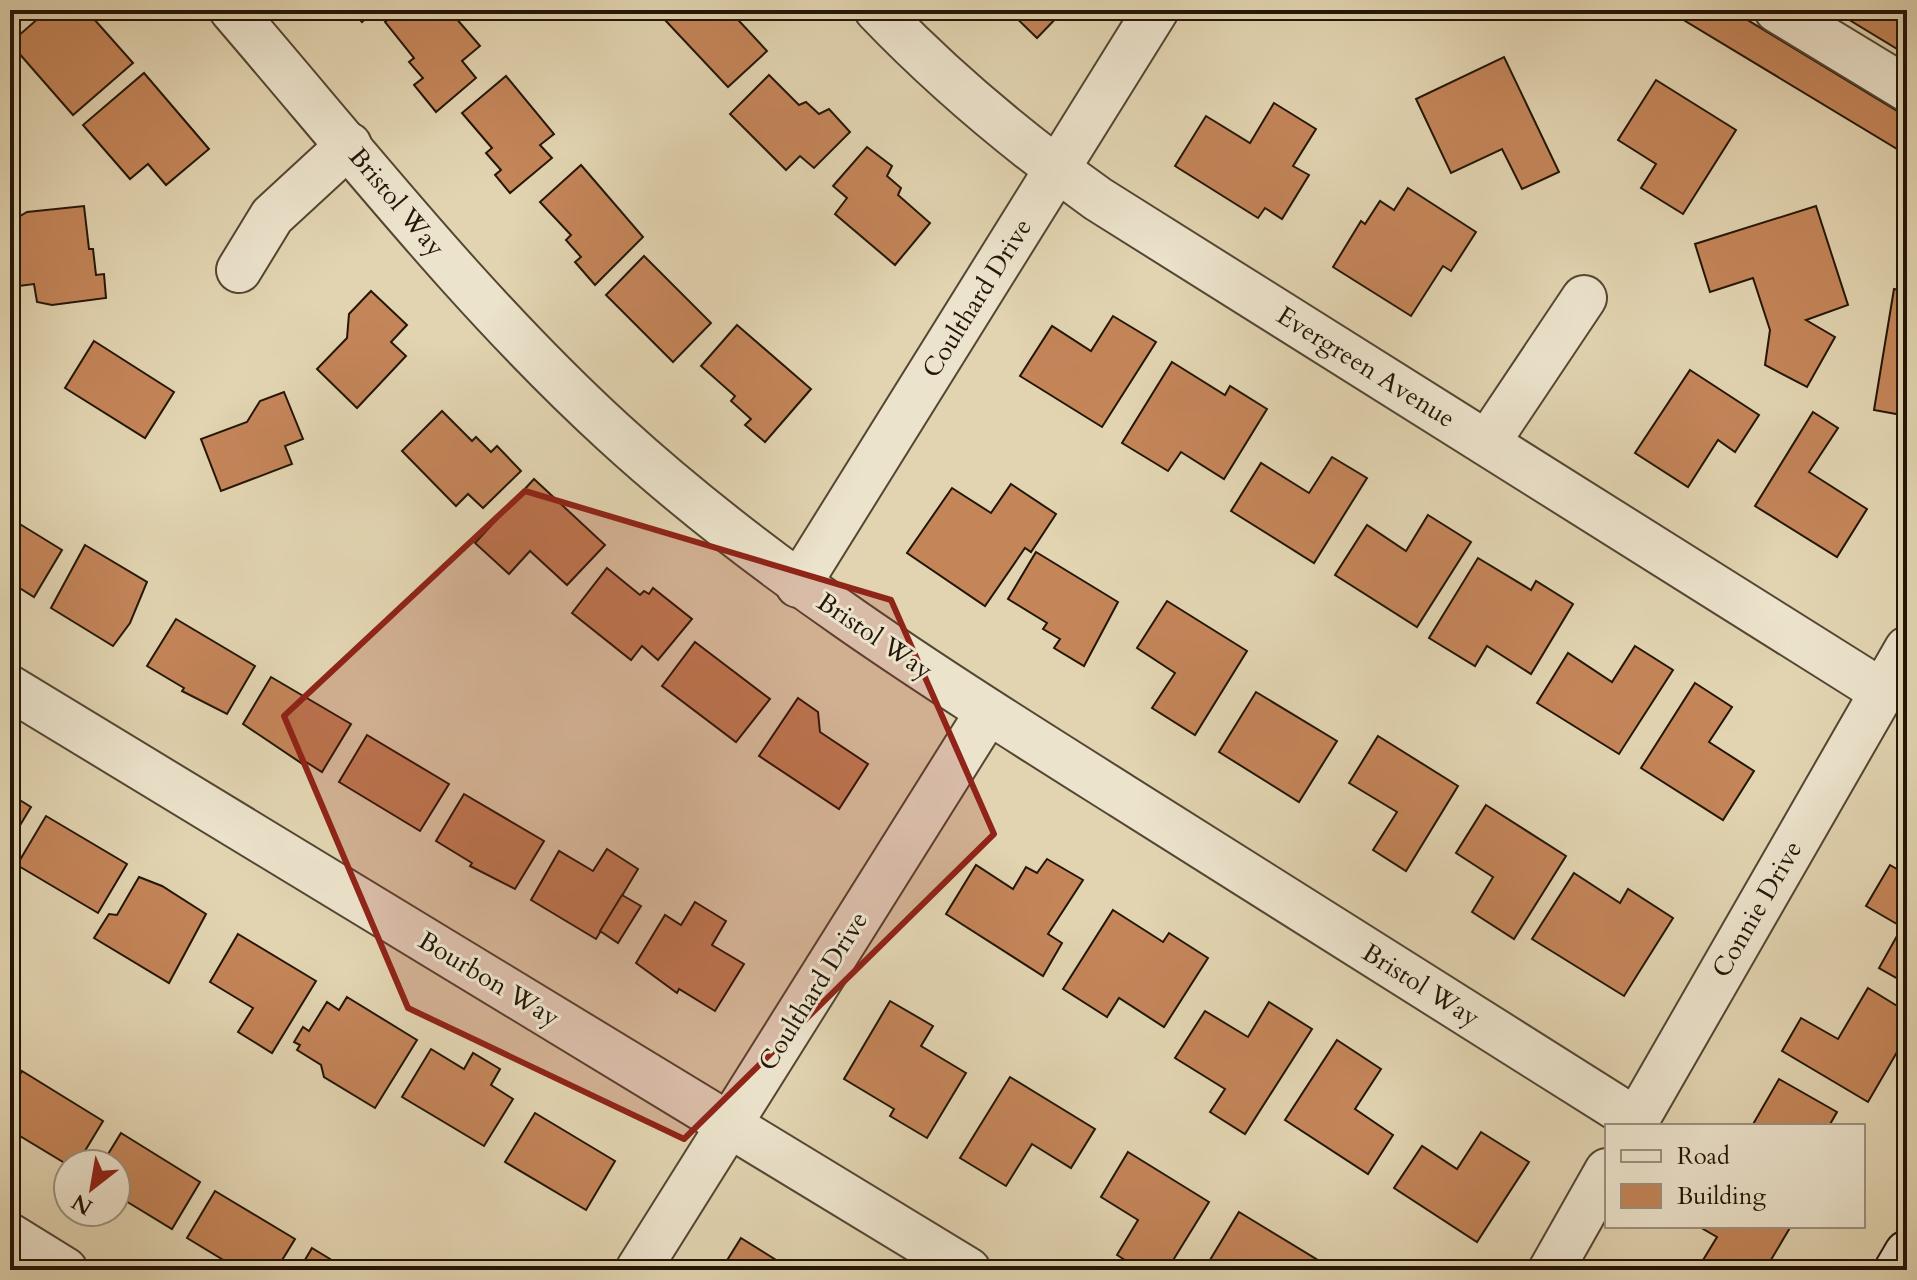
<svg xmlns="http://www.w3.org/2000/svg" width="1917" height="1280" font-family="Cardo,serif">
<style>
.building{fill:#c48559;stroke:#231608;stroke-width:2}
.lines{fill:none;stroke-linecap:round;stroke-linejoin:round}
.street-casing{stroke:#534632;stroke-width:48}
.secondary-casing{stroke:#231608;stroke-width:48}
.street{stroke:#ece3cc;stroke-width:44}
.secondary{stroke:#ece3cc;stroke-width:44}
.marked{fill:#8f2418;fill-opacity:0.2;stroke:#8f2418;stroke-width:6;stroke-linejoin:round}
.labels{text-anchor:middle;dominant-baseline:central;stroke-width:6;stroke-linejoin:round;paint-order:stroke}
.street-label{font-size:26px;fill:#231608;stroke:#ece3cc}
</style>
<rect width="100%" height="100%" fill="#e2d4b1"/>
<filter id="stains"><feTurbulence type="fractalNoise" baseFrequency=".0025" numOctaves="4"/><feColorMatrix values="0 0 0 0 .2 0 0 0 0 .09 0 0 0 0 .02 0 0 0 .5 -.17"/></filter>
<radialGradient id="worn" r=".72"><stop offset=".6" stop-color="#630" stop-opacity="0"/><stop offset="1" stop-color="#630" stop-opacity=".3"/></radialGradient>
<g class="building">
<polygon points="48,10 86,10 133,63 73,115 10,43"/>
<polygon points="351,10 375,10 362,22"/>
<polygon points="400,10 449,10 480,46 462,61 476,78 436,112 414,85 423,78 409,62 414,58 385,22"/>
<polygon points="673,10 729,10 767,51 728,87 664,19"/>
<polygon points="1008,10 1064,10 1037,38"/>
<polygon points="1667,10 1731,10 1907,117 1907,155"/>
<polygon points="1833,10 1898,10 1907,15 1907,55"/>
<polygon points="1504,57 1559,172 1522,189 1502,149 1451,173 1416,99"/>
<polygon points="144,73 209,149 166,185 148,164 130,179 83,125"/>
<polygon points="769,75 799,105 806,102 819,114 829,109 850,132 814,168 800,156 786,170 730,114"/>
<polygon points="506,76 554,134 540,145 552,158 510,193 495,175 501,170 486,153 492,148 462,113"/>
<polygon points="1656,80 1736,130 1683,214 1641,188 1656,164 1618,140"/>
<polygon points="1274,103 1316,129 1293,166 1309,175 1282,219 1265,208 1258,218 1175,166 1206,116 1250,143"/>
<polygon points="867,147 892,166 887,176 901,188 898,195 930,223 895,265 835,214 847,198 833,186"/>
<polygon points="581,165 643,237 595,285 575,262 581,257 566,240 571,235 540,202"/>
<polygon points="1408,188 1476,232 1451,271 1443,266 1411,316 1333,267 1361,221 1365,224 1380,201 1394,210"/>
<polygon points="84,206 89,249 93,249 96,275 104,274 106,298 52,305 37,302 34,284 10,287 10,222 27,212"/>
<polygon points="1816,206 1848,305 1806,320 1835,337 1807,387 1765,365 1770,330 1753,278 1710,292 1695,244"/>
<polygon points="644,256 711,323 673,362 606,295"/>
<polygon points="1894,289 1907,291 1907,416 1874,410"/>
<polygon points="371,291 407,325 391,342 406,356 357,408 317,369 347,338 349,314"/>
<polygon points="1113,316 1156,342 1102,427 1020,376 1052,326 1091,351"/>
<polygon points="737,325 811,389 765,442 745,425 751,419 731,401 735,396 701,366"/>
<polygon points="94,341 174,392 145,438 65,388"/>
<polygon points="1172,362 1225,395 1230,386 1267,409 1224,479 1181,452 1168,471 1122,443"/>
<polygon points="1690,370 1759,415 1735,452 1718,440 1688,487 1635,453"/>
<polygon points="284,392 303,439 285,446 292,464 221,491 201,439 247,422 260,401"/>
<polygon points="442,411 472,441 476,437 491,452 497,446 521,471 483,508 468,494 456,506 402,451"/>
<polygon points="1813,412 1838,428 1809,472 1867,509 1837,557 1755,506"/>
<polygon points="1332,457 1367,478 1314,563 1231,511 1261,463 1309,493"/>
<polygon points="534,479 605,545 567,585 530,551 509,574 475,543"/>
<polygon points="1011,484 1056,514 1031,552 1025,548 985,606 907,553 952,488 991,513"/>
<polygon points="1428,515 1471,542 1417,627 1335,575 1367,525 1406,551"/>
<polygon points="10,518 62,550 34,597 10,582"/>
<polygon points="85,545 147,582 130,623 113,646 51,608"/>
<polygon points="1036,552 1118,602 1084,666 1054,648 1060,639 1043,629 1047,623 1008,599"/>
<polygon points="1478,558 1531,590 1536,581 1573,604 1531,674 1487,646 1475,666 1429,638"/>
<polygon points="607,568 640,595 644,591 649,594 653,588 692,619 658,660 642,646 631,660 572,613"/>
<polygon points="1167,601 1247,651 1195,735 1152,708 1175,673 1137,648"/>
<polygon points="176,619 255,666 227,714 182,691 184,688 147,666"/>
<polygon points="695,642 770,699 736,742 662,686"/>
<polygon points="1635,646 1673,670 1619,754 1537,703 1568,653 1612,682"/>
<polygon points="271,677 351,724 322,772 306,762 304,765 243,724"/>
<polygon points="1695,683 1732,707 1709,742 1754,771 1723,820 1641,768"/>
<polygon points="1256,692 1337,741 1299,802 1219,752"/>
<polygon points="798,698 818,712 820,732 868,764 839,809 759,756"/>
<polygon points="367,735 449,784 420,831 339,782"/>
<polygon points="1378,736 1458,786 1406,871 1373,850 1397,812 1349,783"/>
<polygon points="10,794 31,807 10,842"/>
<polygon points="464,794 544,841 515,889 470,866 472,863 436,841"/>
<polygon points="1486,805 1566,856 1514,939 1472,912 1493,877 1456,853"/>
<polygon points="46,816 127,864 98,913 17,865"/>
<polygon points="607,849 638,869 596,939 531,900 559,851 593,871"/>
<polygon points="1047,859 1083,880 1048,934 1062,943 1043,976 946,914 976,865 1013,889 1026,867 1037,873"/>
<polygon points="1890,865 1907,875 1907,984 1879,968 1902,927 1866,906"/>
<polygon points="1574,873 1620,903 1628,889 1673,918 1624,996 1532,939"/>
<polygon points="139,877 162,886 206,914 169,983 94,938 109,914 117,915"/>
<polygon points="622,895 641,906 618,943 600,931"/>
<polygon points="695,902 726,921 712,945 744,964 715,1011 679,989 677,993 636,963 665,915 681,925"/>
<polygon points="1113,910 1163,942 1169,933 1208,958 1164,1027 1119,998 1107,1017 1063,989"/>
<polygon points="238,934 316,981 272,1053 238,1032 253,1008 210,982"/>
<polygon points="1868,988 1907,1012 1907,1035 1868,1102 1782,1051 1801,1018 1838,1039"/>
<polygon points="347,997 417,1040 375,1108 324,1077 321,1065 297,1050 300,1045 294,1042 303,1027 309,1031 327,1002 339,1010"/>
<polygon points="890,1001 933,1026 921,1046 966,1073 927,1138 890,1116 894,1109 844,1079"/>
<polygon points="1269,1002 1312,1029 1245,1134 1210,1112 1225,1089 1175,1058 1205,1011 1248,1037"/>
<polygon points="10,1036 20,1042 10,1058"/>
<polygon points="1337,1040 1381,1069 1355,1109 1393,1135 1368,1174 1285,1120"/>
<polygon points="431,1049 464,1069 473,1053 500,1069 491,1085 513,1099 484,1146 402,1097"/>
<polygon points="22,1071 103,1121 77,1164 68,1165 10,1130 10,1091"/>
<polygon points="1010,1077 1095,1129 1071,1168 1032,1144 1006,1186 960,1158"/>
<polygon points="1779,1079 1837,1112 1829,1126 1752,1126"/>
<polygon points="535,1113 615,1161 586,1210 505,1162"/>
<polygon points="1481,1132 1529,1162 1477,1242 1394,1188 1422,1146 1457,1169"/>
<polygon points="121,1133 200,1182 172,1229 116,1195 116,1164 102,1164"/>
<polygon points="1128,1152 1209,1202 1167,1270 1141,1270 1117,1255 1138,1220 1101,1197"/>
<polygon points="215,1191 295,1239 276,1270 240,1270 187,1238"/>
<polygon points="1239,1212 1321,1262 1317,1270 1227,1270 1210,1260"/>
<polygon points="1698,1226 1791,1226 1765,1270 1697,1270 1717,1237"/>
<polygon points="741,1238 781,1263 777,1270 721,1270"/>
<polygon points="312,1248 348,1270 299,1270"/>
</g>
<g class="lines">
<defs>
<g id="street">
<path d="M 232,10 C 356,154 474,305 614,433 C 769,575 946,685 1122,796 C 1294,904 1465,1012 1636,1120"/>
<path d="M 877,10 C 945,81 1018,142 1098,199 L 1881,691"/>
<polyline points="1777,10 1907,89"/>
<polyline points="239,270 272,216 349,145"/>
<polyline points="1487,443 1584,298"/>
<polyline points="798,585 1156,10"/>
<polyline points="10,688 968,1270"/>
<polyline points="1633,1126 1907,649"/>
<polyline points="10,1236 65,1270"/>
<polyline points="638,1270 988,712"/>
<polyline points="1551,1270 1607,1171"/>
</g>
<polyline id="secondary" points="1897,1270 1907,1253"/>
</defs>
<use href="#street" class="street-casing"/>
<use href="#secondary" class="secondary-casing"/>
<use href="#street" class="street"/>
<use href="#secondary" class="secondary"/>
</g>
<path class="marked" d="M 525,491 L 891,600 L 994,834 L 684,1139 L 408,1008 L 284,716 Z"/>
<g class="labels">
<g class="street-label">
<text transform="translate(397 202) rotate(50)">Bristol Way</text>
<text transform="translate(977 298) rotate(-58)">Coulthard Drive</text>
<text transform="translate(1366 367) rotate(32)">Evergreen Avenue</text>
<text transform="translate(875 636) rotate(34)">Bristol Way</text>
<text transform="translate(1757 909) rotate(-60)">Connie Drive</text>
<text transform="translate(489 979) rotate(31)">Bourbon Way</text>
<text transform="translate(1421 985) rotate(32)">Bristol Way</text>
<text transform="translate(813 991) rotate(-58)">Coulthard Drive</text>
</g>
</g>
<rect width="1917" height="1280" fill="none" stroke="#e2d4b1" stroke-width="40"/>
<rect x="12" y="12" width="1893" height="1256" fill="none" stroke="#231608" stroke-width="4"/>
<rect x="20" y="20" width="1877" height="1240" fill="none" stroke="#231608" stroke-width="2"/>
<rect x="1605" y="1124" width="260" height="104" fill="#ece3cc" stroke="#9c917e" stroke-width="2"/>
<rect x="1621" y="1150" width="40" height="12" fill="#ece3cc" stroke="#9c917e" stroke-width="2"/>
<text x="1677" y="1164" font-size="24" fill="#231608">Road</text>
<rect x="1621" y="1184" width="40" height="24" fill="#c48559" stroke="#9c917e" stroke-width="2"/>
<text x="1677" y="1204" font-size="24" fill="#231608">Building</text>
<g transform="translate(92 1188) rotate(211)"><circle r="38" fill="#ece3cc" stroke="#9c917e" stroke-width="2"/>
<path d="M0-6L14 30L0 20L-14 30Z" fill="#8f2418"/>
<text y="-12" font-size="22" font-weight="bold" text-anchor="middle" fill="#231608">N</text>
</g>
<rect width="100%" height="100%" filter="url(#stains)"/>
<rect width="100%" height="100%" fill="url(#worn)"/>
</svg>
